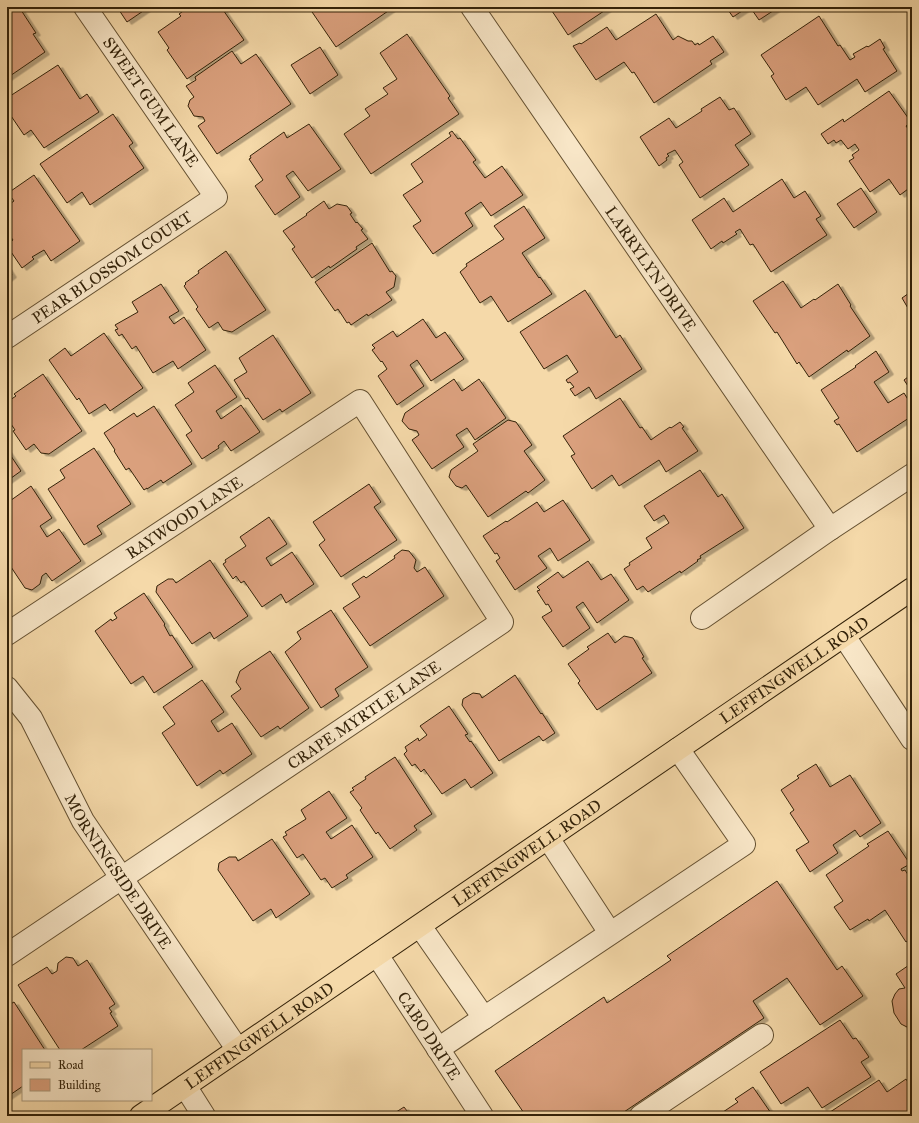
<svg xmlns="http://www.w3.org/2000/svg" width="919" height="1123" font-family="'IM FELL Great Primer',serif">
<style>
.building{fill:#daa07d;stroke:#332209;filter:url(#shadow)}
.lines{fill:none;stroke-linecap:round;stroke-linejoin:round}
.minor-casing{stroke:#645031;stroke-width:24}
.major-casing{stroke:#332209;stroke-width:24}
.minor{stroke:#f8e6c7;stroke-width:22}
.major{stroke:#f5d9a9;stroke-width:22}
.labels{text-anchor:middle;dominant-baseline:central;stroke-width:3;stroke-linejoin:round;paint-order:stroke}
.street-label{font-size:16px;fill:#332209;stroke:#f8e6c7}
</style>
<defs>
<filter id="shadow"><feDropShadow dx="4.5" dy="2.5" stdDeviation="0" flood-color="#0004"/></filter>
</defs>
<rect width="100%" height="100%" fill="#f5d9a9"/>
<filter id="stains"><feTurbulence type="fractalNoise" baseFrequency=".005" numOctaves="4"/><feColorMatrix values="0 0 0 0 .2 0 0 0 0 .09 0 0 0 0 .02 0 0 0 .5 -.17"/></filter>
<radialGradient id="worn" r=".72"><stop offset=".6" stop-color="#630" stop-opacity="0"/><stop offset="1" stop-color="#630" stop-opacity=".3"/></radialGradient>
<g class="building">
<polygon points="11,7 19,7 36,33 33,34 45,52 7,78 7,9"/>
<polygon points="117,7 149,7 127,22"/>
<polygon points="189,7 202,7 204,10 208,7 221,7 244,40 187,79 167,50 169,48 158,32 181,16 179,14"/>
<polygon points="313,7 390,7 391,9 336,47 310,9"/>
<polygon points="552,7 610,7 568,35 550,8"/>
<polygon points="726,7 748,7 733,17"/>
<polygon points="750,7 779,7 759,20"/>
<polygon points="656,14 673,40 678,36 688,41 692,41 695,45 698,43 699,45 713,36 724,52 710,61 712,64 654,103 634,72 632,73 624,62 596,80 573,46 580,43 581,44 607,27 616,40"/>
<polygon points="819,16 838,46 840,45 850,60 855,57 853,54 867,46 868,47 880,39 885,48 883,49 897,71 865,92 857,79 818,105 806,87 786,100 771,76 774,74 761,55"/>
<polygon points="407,34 450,96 448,98 459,114 371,174 344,134 370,116 365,109 388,94 383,88 397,79 380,53"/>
<polygon points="320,47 338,75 310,94 291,65"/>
<polygon points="232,51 241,64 256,54 291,104 217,154 198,126 205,121 203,117 194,116 188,106 190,100 194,97 186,86 196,80 195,77"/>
<polygon points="58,65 80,99 87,94 99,112 44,148 31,130 24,135 7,110 7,98"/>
<polygon points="889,91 911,122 906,126 912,134 912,186 900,195 889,179 870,192 849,161 854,158 852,155 859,150 855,144 848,149 841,140 836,143 834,140 828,144 821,134 843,119 844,122"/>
<polygon points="720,97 729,110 734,108 751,134 735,145 749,165 700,198 679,165 683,162 675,150 667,154 669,156 666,158 667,160 659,166 640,137 669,118 676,128 702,111 701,109"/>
<polygon points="113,114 133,143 129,146 144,168 90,205 82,192 67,203 40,164"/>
<polygon points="309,124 341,169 308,191 293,171 286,176 300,197 275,215 255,186 263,180 249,159 251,158 250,156 284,132 287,138"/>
<polygon points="452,131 458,139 460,138 476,160 473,162 485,178 502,166 523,195 491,216 481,202 465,213 473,226 433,254 413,226 421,221 403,195 423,182 411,164 451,136 449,133"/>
<polygon points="34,175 80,241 51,261 44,250 32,257 34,259 22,268 7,246 7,245 13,240 7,232 7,206 14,201 8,193"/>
<polygon points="782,179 794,198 805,191 821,216 816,219 827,235 771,272 753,244 750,245 740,229 735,232 737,234 723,243 722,241 711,249 692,220 724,198 733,212"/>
<polygon points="861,188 877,212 854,228 837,204"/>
<polygon points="324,201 329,209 337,204 347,206 352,213 350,214 356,223 357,222 363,229 361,230 368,239 356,247 357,249 330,268 329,266 312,278 292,249 295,247 283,231 307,215 306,214"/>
<polygon points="524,206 545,238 522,253 539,278 540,277 552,294 508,322 491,296 480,303 460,272 467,266 466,264 504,239 494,226"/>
<polygon points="372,243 390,272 392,271 396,276 394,287 386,292 392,300 368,316 367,314 351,325 349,322 347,323 338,309 335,311 315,282"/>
<polygon points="226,251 266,310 232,332 223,330 218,322 209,328 196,309 198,307 184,286 186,284 185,283 199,273 198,271"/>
<polygon points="7,267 12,275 7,279"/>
<polygon points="783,281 801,308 814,299 815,300 838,284 851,305 850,306 870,336 848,352 847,350 809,377 799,362 797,364 777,332 775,333 753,301"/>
<polygon points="161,284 179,311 169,317 174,324 184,317 206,350 178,369 173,361 153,373 136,346 132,349 122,334 119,336 115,330 118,329 115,325 138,312 132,302"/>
<polygon points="585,290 616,338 620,335 642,369 596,399 589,387 575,396 570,389 574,387 570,382 568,383 566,380 578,372 567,355 544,369 520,332"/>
<polygon points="912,291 912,315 902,298"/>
<polygon points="423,319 436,338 445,332 464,359 431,381 417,360 410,365 424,386 397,405 378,376 387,369 382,361 381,362 372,350 375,348 372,345 393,331 397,337"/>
<polygon points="104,333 143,388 110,411 105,404 89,414 79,398 77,400 49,360 65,348 71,356"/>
<polygon points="273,335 311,393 282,412 280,409 263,420 248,398 246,399 234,380 247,372 239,358"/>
<polygon points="876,351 889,372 874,382 888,403 904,393 912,406 912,416 857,452 839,424 837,425 834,421 839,418 821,390 856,367 855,366"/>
<polygon points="215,365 237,397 216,411 221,419 241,405 260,432 231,451 224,441 218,446 219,448 202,459 186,435 192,431 175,405 194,392 188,383"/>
<polygon points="43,374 82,431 49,454 41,453 34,444 26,450 13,431 15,430 7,418 7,402 16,396 14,394"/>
<polygon points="912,374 912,392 904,380"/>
<polygon points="454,379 462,391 479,379 506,418 475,440 467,428 456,435 464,447 432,469 412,440 419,435 417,431 409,429 402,421 405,413"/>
<polygon points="620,398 640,428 642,427 651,440 655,437 670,427 671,428 680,422 684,427 682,428 698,451 666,472 659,460 619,486 612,475 592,489 571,456 575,454 563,436"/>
<polygon points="154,406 192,464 163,483 161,480 147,489 147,488 144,490 129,468 126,470 114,451 115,450 104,433 134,413 137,417"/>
<polygon points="508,420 516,422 532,445 524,451 545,480 528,493 526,491 488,517 466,485 462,488 456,486 449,477 451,470 478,451 473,444"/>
<polygon points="94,448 131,504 97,526 102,534 84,545 48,489 65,478 60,470"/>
<polygon points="7,450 21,471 7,481"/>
<polygon points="700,470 718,497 722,494 744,528 700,556 701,558 697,560 698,561 681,573 680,571 648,592 643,586 637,590 624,569 630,565 629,563 652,548 646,538 669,523 664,515 654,521 644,506"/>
<polygon points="369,484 381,502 374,507 397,540 341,577 319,545 325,540 313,522"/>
<polygon points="31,486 52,518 40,526 47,537 59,529 81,561 52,581 46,573 42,576 40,584 32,590 25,588 7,561 7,503"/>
<polygon points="563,500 590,540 558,561 550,548 538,556 547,568 515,590 496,561 500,558 497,553 495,554 483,536 506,521 507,522 537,502 544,512"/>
<polygon points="269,517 287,544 266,558 271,566 292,552 314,584 286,603 281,594 262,607 244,581 241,583 236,576 233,579 223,564 226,562 225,560 246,546 240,537"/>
<polygon points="402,550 409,551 416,560 414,568 417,572 425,567 444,596 370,646 343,608 360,597 352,584 364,576 366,578 395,558 394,556"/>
<polygon points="210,560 248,616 214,639 210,632 192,644 156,592 157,586 168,579 173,579 176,583"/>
<polygon points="588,561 601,580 611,574 629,600 597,623 583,602 576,607 590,628 563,647 542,617 552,611 548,604 546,605 537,591 540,590 537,587 558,572 563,578"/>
<polygon points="144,593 165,624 164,625 170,636 172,635 193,667 154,693 143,676 131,684 95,631 111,619 112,621 117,618 114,613"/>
<polygon points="331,610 368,667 335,689 339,696 321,708 285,652 301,639 297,632"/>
<polygon points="608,633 615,643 624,636 633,638 644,657 642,658 652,673 597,710 578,683 580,681 568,664 589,649 587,647"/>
<polygon points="270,651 309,708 280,729 278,726 261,737 231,696 241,689 236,682 240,671"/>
<polygon points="515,675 541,714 542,713 555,733 543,741 539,736 499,761 462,705 463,699 473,693 480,694 482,698"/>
<polygon points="202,680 224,712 211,721 218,732 232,723 252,754 223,774 220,770 197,786 162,733 175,724 163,707"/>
<polygon points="449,706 468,734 465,735 470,742 471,741 493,773 471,788 465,779 442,794 424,769 421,772 415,764 412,766 404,754 407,751 405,747 418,738 419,741 427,735 420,726"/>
<polygon points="395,757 432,814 414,826 417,830 390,849 378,832 376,834 360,810 362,808 350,792 354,790 352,788 366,779 365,777"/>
<polygon points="816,764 830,787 850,775 881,823 860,837 855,830 833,845 838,853 810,872 796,850 809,842 790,813 794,810 781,790 799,778 797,776"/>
<polygon points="329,791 347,818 326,832 331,839 352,825 373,857 346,875 348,878 332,888 325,878 321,880 303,854 297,858 283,837 287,835 285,832 306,819 301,810"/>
<polygon points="888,831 910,864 901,869 902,871 905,870 912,881 912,938 906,942 885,910 869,921 868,919 850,930 834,907 843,901 826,875 869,846 867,844"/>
<polygon points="272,839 310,894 276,918 271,909 253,921 218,870 219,863 229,857 236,857 238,861"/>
<polygon points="777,881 837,970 842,966 863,996 820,1025 787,978 753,1001 764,1018 618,1116 526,1116 495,1071 604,997 607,1003 671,960 667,956"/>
<polygon points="66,957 73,958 78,966 87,960 115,1004 109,1008 112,1012 110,1013 118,1026 81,1050 60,1050 18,985 47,967 52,974 57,971 58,963"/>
<polygon points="912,963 912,1029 911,1029 901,1024 894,1013 892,1001 895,994 899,989 905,988 896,974"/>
<polygon points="14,1002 45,1050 23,1050 23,1086 7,1097 7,1006"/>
<polygon points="840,1020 853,1039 856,1038 869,1057 861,1062 871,1077 822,1108 808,1087 781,1104 760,1072"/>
<polygon points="906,1079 912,1089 912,1116 824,1116 879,1080 887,1092"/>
<polygon points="753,1087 773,1116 717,1116 738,1102 735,1099"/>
<polygon points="404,1107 411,1116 390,1116"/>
</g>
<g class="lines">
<defs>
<g id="minor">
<path id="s1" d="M 472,7 L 830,529"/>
<path id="s2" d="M 7,337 L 216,197 L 85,7"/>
<polyline points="702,618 830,529 912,475"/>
<path id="s3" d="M 7,634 L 360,401 L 502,622 L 7,955"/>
<polyline points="844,636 912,739"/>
<path id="s4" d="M 7,688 L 31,718 L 83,821 L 238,1050"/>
<polyline points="548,838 610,933"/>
<polyline points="420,926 484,1018 744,844 678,749"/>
<path id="s5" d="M 377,955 L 482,1116"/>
<polyline points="438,1049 484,1018"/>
<polyline points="185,1086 204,1116"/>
<polyline points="641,1116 762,1035"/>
</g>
<g id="major">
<path id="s6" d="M 141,1116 L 912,589"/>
</g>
</defs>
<use href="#minor" class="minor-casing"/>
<use href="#major" class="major-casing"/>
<use href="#minor" class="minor"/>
<use href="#major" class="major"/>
</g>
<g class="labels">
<g class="street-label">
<text transform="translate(151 102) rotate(55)">SWEET GUM LANE</text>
<text stroke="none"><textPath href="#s2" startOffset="126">PEAR BLOSSOM COURT</textPath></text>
<text stroke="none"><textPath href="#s1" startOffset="317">LARRYLYN DRIVE</textPath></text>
<text stroke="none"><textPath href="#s3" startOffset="212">RAYWOOD LANE</textPath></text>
<text stroke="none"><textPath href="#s6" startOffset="791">LEFFINGWELL ROAD</textPath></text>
<text transform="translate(364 715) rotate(-34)">CRAPE MYRTLE LANE</text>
<text stroke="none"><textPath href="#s6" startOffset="467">LEFFINGWELL ROAD</textPath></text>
<text stroke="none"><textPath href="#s4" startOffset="215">MORNINGSIDE DRIVE</textPath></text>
<text stroke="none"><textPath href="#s6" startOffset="143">LEFFINGWELL ROAD</textPath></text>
<text stroke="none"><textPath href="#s5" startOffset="96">CABO DRIVE</textPath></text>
</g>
</g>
<rect width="919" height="1123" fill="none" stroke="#f5d9a9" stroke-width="24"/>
<rect x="8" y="8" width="903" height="1107" fill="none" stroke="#332209" stroke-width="2"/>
<rect x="12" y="12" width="895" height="1099" fill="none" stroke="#332209"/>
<rect x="22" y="1049" width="130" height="52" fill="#f8e6c7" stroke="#a9987b"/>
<rect x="30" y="1062" width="20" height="6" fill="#f5d9a9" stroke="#a9987b"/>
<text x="58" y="1069" font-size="12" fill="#332209">Road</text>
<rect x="30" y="1079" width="20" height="12" fill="#daa07d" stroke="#a9987b"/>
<text x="58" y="1089" font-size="12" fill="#332209">Building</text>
<rect width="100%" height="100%" filter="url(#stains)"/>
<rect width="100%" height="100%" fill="url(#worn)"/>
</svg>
